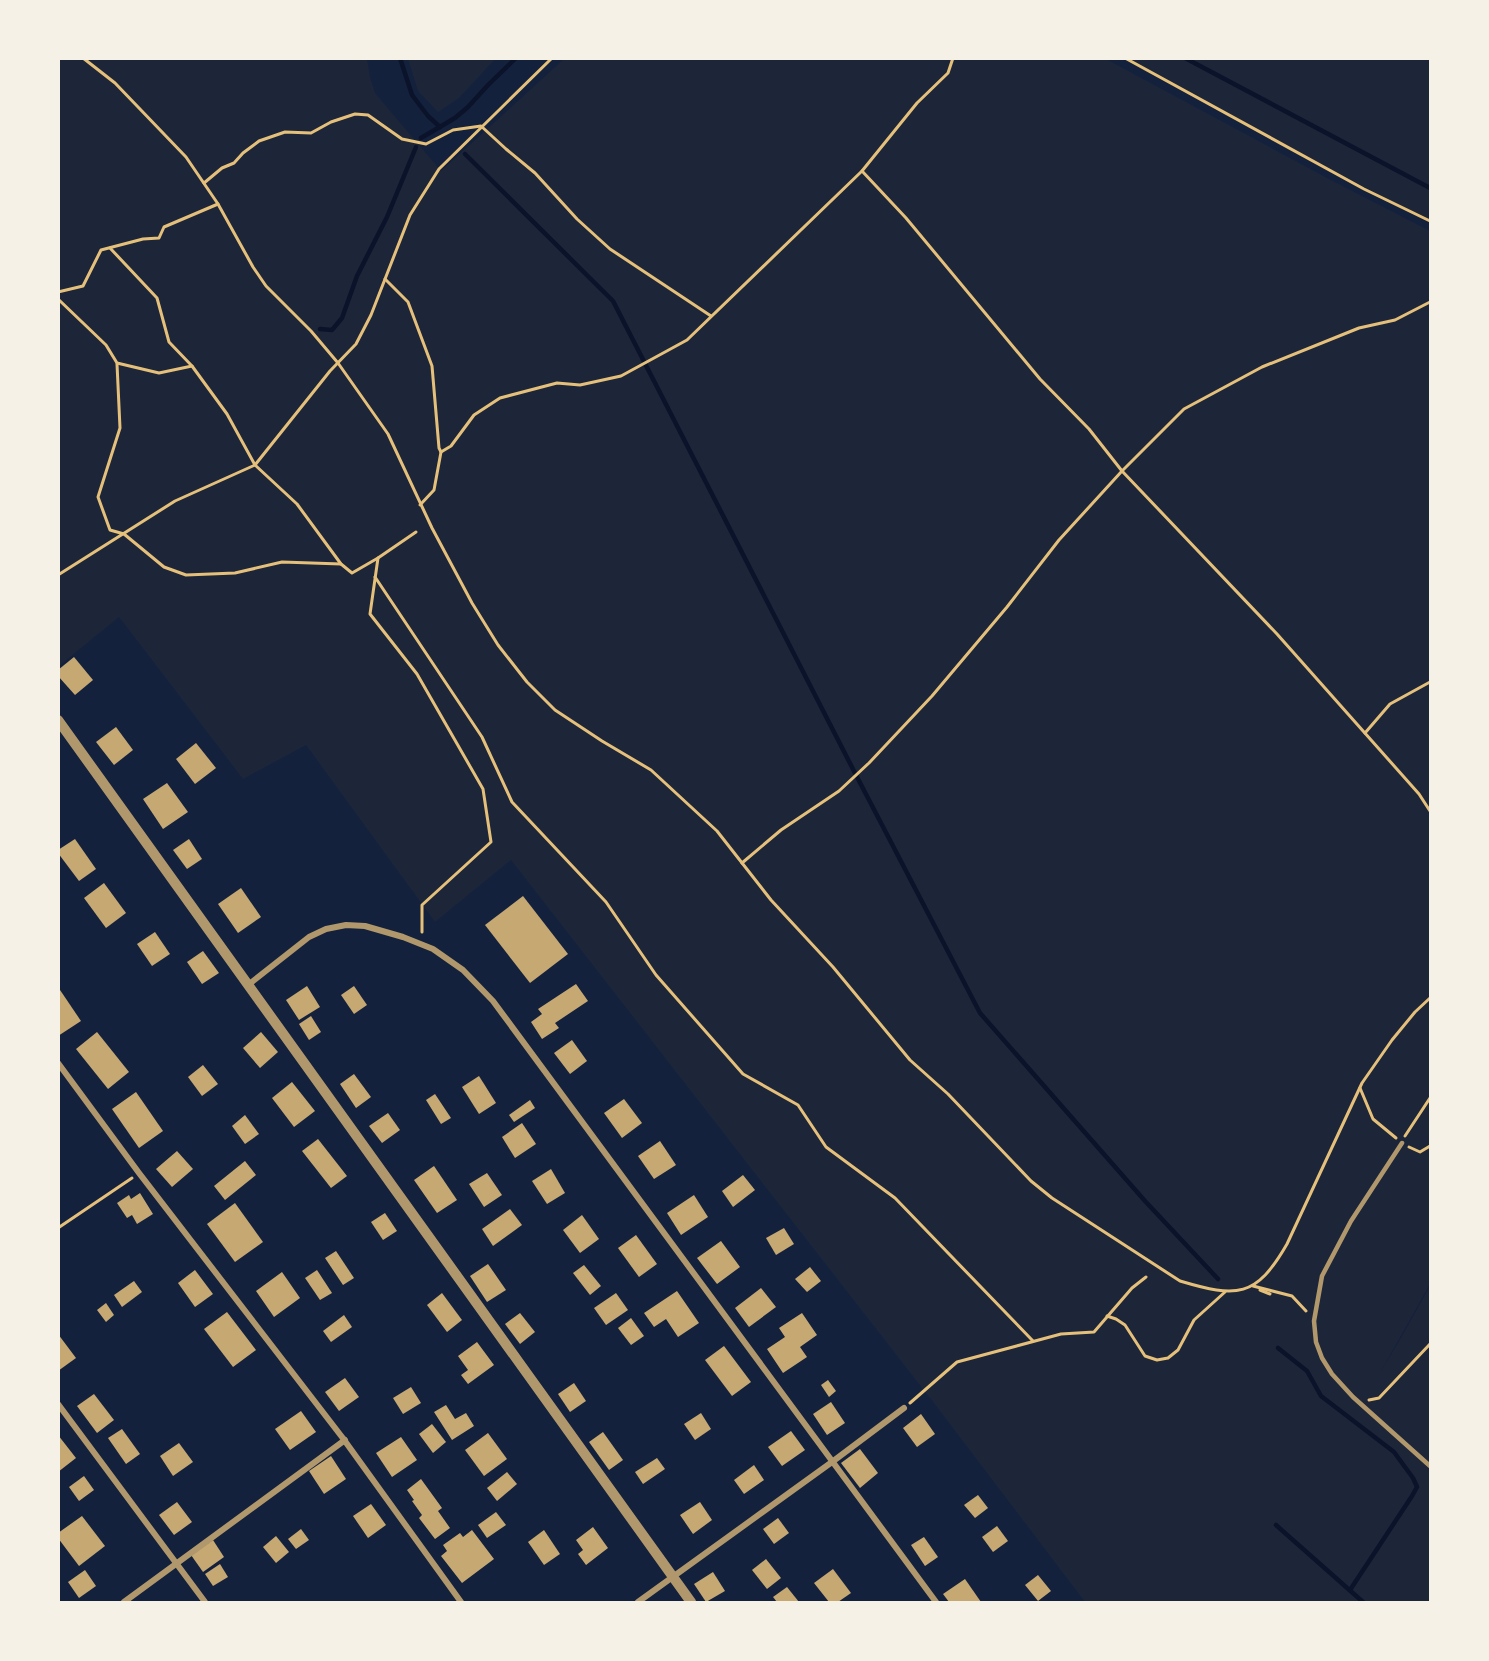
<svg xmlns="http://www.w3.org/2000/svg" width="1489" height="1661" font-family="'DejaVu Sans',sans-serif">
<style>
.green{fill:#1d2539}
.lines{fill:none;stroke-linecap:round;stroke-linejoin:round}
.stream{stroke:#0b132b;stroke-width:4.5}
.building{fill:#c6a872}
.path{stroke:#e5c07b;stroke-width:3}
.service{stroke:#b1986c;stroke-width:4.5}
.minor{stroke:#b1986c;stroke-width:6}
.tertiary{stroke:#b1986c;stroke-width:10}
</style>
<rect width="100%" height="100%" fill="#14213d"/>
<g class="green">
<polygon points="59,59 367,59 370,77 375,93 441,171 564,59 1106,59 1329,179 1430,231 1430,1284 1380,1373 1401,1338 1430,1286 1430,1602 1085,1602 940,1411 511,860 435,922 306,745 243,779 119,617 59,666"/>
<polygon points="408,59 408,58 495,59 459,98 438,112 418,91"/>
<polygon points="1128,59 1430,59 1430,222 1166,81"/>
</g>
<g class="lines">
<g class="stream">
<polyline points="400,58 412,95 428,116 440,127"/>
<polyline points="1185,58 1430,188"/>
<polyline points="421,138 455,118 468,107 489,84 516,58"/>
<polyline points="465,154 613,301 856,775 980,1013 1145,1201 1218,1279"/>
<polyline points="320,329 332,330 342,318 357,276 387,217 416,147"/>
<polyline points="1278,1348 1307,1371 1321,1396 1394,1452 1413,1478 1417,1487 1412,1496 1350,1590"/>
<polyline points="1276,1525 1363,1602"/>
</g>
</g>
<g class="building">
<polygon points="74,657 93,680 75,695 58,676 58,670"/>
<polygon points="116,727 133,750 114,765 96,742"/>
<polygon points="196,743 216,768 195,784 176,759"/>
<polygon points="167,783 188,812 163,829 143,799"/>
<polygon points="75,839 96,869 79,881 58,853 58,850"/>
<polygon points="189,839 202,859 187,869 173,850"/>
<polygon points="104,883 126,913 106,928 84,898"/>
<polygon points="241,888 261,917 238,933 218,904"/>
<polygon points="523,896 568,954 530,983 485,925"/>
<polygon points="155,932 170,954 152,966 137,944"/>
<polygon points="203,951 219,973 202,984 187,962"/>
<polygon points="576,984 588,1001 555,1023 559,1028 542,1039 531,1022 542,1014 538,1009"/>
<polygon points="307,986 320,1007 299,1020 286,1000"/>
<polygon points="354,986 367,1005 354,1014 341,995"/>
<polygon points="58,987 81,1021 58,1036"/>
<polygon points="311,1016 321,1032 309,1040 299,1024"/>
<polygon points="97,1032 129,1072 108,1089 76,1049"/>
<polygon points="261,1032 278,1052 260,1068 243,1048"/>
<polygon points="572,1040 587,1061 570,1074 554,1053"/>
<polygon points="203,1065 218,1084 202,1096 188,1077"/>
<polygon points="354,1074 371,1097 356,1108 340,1084"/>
<polygon points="479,1076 496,1103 479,1114 462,1087"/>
<polygon points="292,1082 315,1111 294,1127 272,1098"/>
<polygon points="136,1092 163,1131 139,1148 112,1109"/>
<polygon points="435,1094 451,1118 441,1124 426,1100"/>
<polygon points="624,1099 642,1123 622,1138 604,1113"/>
<polygon points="530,1100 535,1108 514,1122 509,1115"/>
<polygon points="388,1113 400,1130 382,1143 369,1126"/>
<polygon points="245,1115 259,1134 245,1144 232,1126"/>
<polygon points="522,1123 536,1144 515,1158 502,1137"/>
<polygon points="318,1139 347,1176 331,1188 302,1151"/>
<polygon points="660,1141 676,1165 654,1179 638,1156"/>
<polygon points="177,1151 193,1169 172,1187 156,1169"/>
<polygon points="245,1161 256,1175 225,1200 214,1186"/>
<polygon points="434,1166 457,1200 437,1213 414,1180"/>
<polygon points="551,1169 565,1193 547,1204 532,1181"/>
<polygon points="487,1173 502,1195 484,1207 469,1184"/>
<polygon points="743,1175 755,1190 733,1207 722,1191"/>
<polygon points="140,1193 153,1214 137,1224 132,1215 127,1218 117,1203 129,1195 131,1199"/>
<polygon points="694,1195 708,1217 681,1235 667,1213"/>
<polygon points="235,1203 263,1242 235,1262 207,1224"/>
<polygon points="510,1209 522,1225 493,1246 482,1229"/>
<polygon points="385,1213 397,1231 383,1240 371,1222"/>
<polygon points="582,1215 599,1239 580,1253 563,1230"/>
<polygon points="784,1228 794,1244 776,1255 766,1238"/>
<polygon points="636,1235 657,1264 639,1277 618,1248"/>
<polygon points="721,1241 740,1267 717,1284 697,1258"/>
<polygon points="336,1251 354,1278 343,1285 325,1258"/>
<polygon points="488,1264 506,1290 487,1302 470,1276"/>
<polygon points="584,1265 601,1286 590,1295 573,1273"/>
<polygon points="810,1267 821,1281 807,1292 795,1279"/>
<polygon points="195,1270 213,1294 195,1307 178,1283"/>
<polygon points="317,1270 332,1293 320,1300 305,1278"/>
<polygon points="282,1272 300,1298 274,1317 256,1291"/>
<polygon points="134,1281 142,1292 122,1307 114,1295"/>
<polygon points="761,1288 776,1307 749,1327 735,1308"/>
<polygon points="677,1291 699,1323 678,1337 666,1319 654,1327 644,1313"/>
<polygon points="442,1293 462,1320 447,1332 427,1305"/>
<polygon points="616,1293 628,1310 606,1325 594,1308"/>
<polygon points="106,1303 114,1315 106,1322 97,1310"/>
<polygon points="227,1312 256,1350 233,1367 204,1329"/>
<polygon points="520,1313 535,1332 520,1344 505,1324"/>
<polygon points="802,1313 817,1335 800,1347 807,1357 783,1373 767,1349 785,1337 779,1328"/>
<polygon points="344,1315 352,1327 331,1342 323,1331"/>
<polygon points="631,1318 644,1336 631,1345 618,1328"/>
<polygon points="58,1334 76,1358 58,1371"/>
<polygon points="477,1342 494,1365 468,1384 461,1375 468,1370 458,1356"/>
<polygon points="724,1346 751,1382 732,1396 705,1360"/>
<polygon points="345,1378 359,1397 339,1411 325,1392"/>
<polygon points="828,1380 836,1391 829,1397 821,1385"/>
<polygon points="574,1383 586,1401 570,1412 558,1394"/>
<polygon points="411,1387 421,1403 403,1414 393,1398"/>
<polygon points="94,1394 114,1420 97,1433 77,1406"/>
<polygon points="831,1402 845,1423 827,1435 813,1414"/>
<polygon points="446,1405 455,1419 466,1413 474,1426 452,1440 434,1412"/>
<polygon points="301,1411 316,1432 290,1450 275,1429"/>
<polygon points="701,1413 711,1429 695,1440 684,1424"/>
<polygon points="921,1414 935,1434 917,1447 903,1428"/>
<polygon points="432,1424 446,1442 433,1453 419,1434"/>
<polygon points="122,1429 140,1454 126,1464 108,1438"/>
<polygon points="791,1431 805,1450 782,1466 768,1447"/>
<polygon points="603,1432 623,1460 609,1470 589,1442"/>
<polygon points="488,1433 507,1459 484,1476 465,1450"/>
<polygon points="58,1435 76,1458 58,1472"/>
<polygon points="401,1437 417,1460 392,1477 376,1453"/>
<polygon points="179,1443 193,1462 173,1476 160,1456"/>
<polygon points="860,1449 878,1473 860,1488 841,1463"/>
<polygon points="331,1456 346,1479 324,1494 309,1471"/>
<polygon points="657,1458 665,1469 643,1484 635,1472"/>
<polygon points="754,1465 764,1480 744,1494 734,1480"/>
<polygon points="507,1472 517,1484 497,1501 487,1488"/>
<polygon points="84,1476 94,1490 79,1501 69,1487"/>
<polygon points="421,1479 442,1508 438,1511 450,1528 435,1539 419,1518 422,1515 412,1501 414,1500 407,1490"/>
<polygon points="978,1495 988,1508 975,1518 964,1505"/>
<polygon points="177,1502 192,1522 174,1535 159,1515"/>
<polygon points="700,1502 712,1520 693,1534 680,1515"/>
<polygon points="371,1504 386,1525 368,1538 353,1516"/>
<polygon points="496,1512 506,1525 487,1538 478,1525"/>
<polygon points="82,1516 105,1546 79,1566 58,1538 58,1533"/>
<polygon points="778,1518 789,1533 774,1544 763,1529"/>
<polygon points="997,1526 1008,1541 993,1552 982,1537"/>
<polygon points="593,1527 608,1548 586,1565 578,1554 583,1550 576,1540"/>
<polygon points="301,1529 309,1540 296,1549 288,1539"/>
<polygon points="472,1530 494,1559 462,1583 441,1556 447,1551 443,1545 460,1533 463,1537"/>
<polygon points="544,1530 560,1554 544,1565 528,1542"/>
<polygon points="276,1536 289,1552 276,1563 263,1547"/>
<polygon points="924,1537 938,1557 925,1566 911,1545"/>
<polygon points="213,1540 224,1557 203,1572 191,1555"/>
<polygon points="766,1559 781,1578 767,1589 752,1570"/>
<polygon points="220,1564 228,1577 213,1586 205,1574"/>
<polygon points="833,1569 851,1593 838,1602 829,1602 814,1583"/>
<polygon points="85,1570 96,1586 79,1598 68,1582"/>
<polygon points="713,1572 725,1591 706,1602 694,1584"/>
<polygon points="1038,1575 1051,1591 1038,1601 1025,1585"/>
<polygon points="965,1579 981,1602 949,1602 943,1594"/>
<polygon points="787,1587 799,1602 777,1602 773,1597"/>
</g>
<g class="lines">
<g class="path">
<path d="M 83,58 L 115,83 L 186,157 L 218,204 L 253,267 L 266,286 L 311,331 L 338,363 L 388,434 L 432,528 L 472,603 L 498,645 L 527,682 L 555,710 L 602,741 L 651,770 L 717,831 L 771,900 L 833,967 L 910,1060 L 948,1094 L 1031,1181 L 1052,1198 L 1180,1281 C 1237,1298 1256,1298 1287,1244 L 1362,1083 L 1392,1040 L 1415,1012 L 1430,998"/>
<polyline points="1125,58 1364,189 1430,221"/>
<polyline points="862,171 906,218 1040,379 1089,429 1122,471 1277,634 1419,794 1430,811"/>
<polyline points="204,183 222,168 234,163 243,153 259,141 285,132 311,133 331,122 355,114 368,115 402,139 426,144 453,130 481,126 506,149 535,173 577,219 610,249 711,316"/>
<polyline points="110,248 157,298 169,342 192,366"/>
<polyline points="385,279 408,302 432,366 439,448 441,452 434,490 420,505"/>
<polyline points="58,292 83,286 101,250 143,239 159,238 164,227 218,204"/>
<polyline points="58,299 106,345 117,363 159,373 192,366 227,414 255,465 297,504 341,564 352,573 378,558 416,532"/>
<polyline points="117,364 120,428 98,497 110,530 124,534 164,567 186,575 235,573 282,562 341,564"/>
<polyline points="441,452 451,446 474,415 500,398 557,383 580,385 621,376 687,340 862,171 917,103 948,73 953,58"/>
<polyline points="378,558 370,614 417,674 483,789 491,842 422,905 422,932"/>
<polyline points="58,575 175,501 255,465 330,371 356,344 371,315 410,215 439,169 552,58"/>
<polyline points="375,577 482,737 512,802 606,902 656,975 743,1074 798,1105 826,1147 895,1198 1033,1341"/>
<polyline points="1365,733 1390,704 1430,682"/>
<polyline points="742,863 781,830 839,791 869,763 932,696 1007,607 1059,540 1122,471 1184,409 1262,367 1359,328 1395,320 1430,302"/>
<polyline points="1360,1088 1373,1119 1396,1138"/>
<polyline points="1405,1136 1430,1098"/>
<polyline points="1409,1147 1420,1152 1430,1146"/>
<polyline points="58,1228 132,1178"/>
<polyline points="1253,1286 1292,1296 1306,1311"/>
<polyline points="1260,1290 1270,1294"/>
<polyline points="1107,1316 1116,1319 1125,1325 1145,1356 1157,1360 1168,1358 1178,1350 1194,1320 1225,1292"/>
<polyline points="1369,1400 1379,1398 1430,1344"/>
<polyline points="910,1403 957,1362 1061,1334 1094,1332 1132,1288 1146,1277"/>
</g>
<polyline class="service" points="1402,1143 1351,1221 1322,1276 1314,1321 1316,1342 1322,1358 1332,1374 1353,1397 1430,1466"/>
<g class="minor">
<polyline points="248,985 309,937 326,929 346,925 365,926 403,937 433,949 463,970 493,1001 936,1602"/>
<polyline points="58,1063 139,1173 342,1437 461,1602"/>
<polyline points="58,1404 205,1602"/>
<polyline points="124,1602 345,1440"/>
<polyline points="638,1602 832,1462 904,1408"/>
</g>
<polyline class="tertiary" points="58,720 691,1602"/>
</g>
<rect width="1489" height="1661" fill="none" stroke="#f6f1e7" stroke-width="120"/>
</svg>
